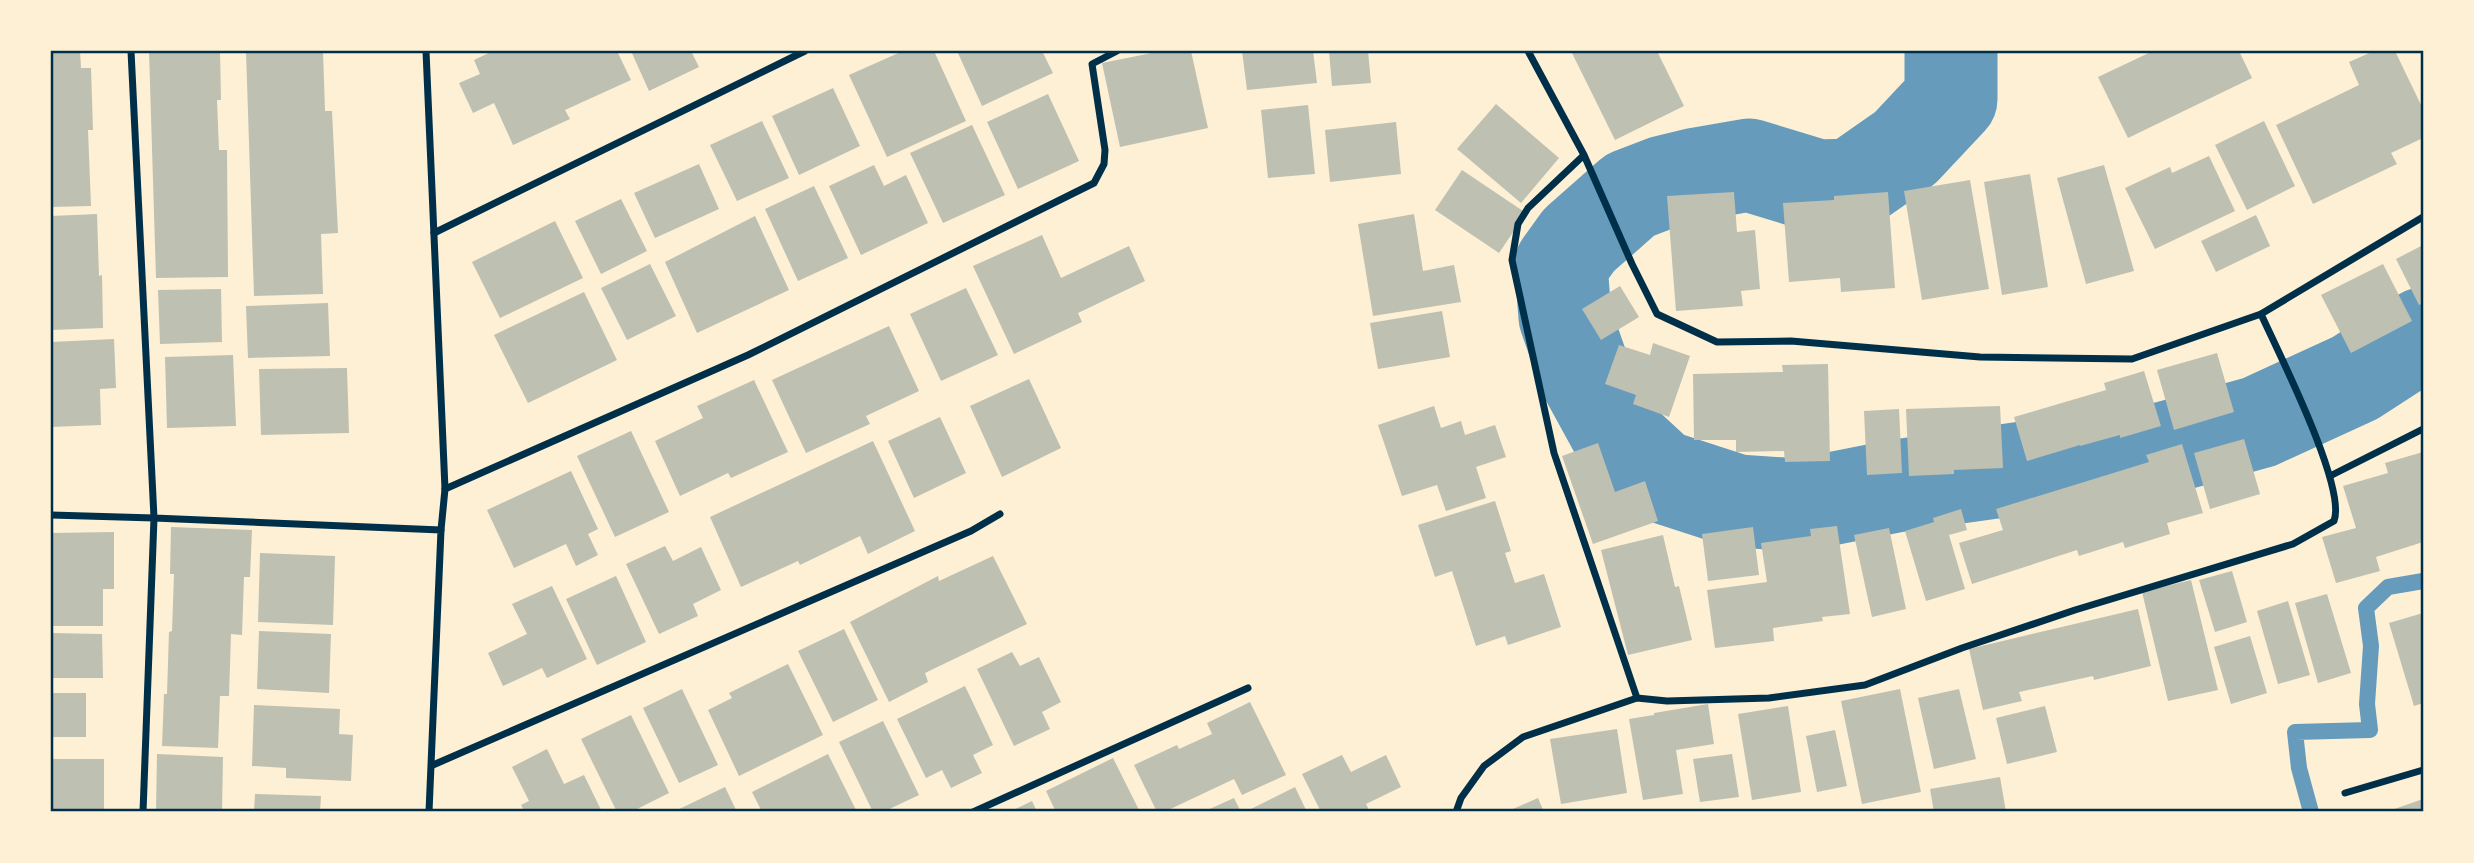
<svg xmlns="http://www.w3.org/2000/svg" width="2474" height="863" font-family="Lato,sans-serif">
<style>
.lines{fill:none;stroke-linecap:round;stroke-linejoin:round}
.stream{stroke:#669bbc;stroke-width:16}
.river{stroke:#669bbc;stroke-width:93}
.building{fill:#bec0b2}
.minor{stroke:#003049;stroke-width:7}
.neatline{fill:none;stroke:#003049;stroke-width:2.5}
</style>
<rect width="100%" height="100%" fill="#fdf0d5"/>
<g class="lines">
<polyline class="stream" points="2311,812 2299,768 2295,732 2370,730 2367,704 2371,646 2366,608 2388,587 2423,581"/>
<polyline class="river" points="1951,51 1951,99 1905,148 1852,185 1818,186 1749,165 1697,174 1664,182 1630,195 1579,240 1561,265 1565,317 1586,377 1620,439 1660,476 1737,501 1800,505 1896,486 2165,448 2259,422 2355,378 2423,334"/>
</g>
<g class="building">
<polygon points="51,51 80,51 81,68 91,68 93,130 88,130 91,206 51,207"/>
<polygon points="149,51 220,51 221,100 217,100 219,150 227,150 228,277 156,278"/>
<polygon points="246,51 323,51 325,111 332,111 338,233 321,234 323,294 254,296"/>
<polygon points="493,51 617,51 631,80 565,110 570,119 513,145 494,103 473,113 459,83 480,74 474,60"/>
<polygon points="631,51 691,51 699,67 649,91"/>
<polygon points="903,51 934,51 966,121 887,157 849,75"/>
<polygon points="957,51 1042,51 1053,73 982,106"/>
<polygon points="1162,51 1191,51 1208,128 1120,147 1102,63"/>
<polygon points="1242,51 1313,51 1317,83 1247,90"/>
<polygon points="1329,51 1368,51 1371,83 1332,86"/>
<polygon points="1571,51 1657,51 1684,106 1615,140"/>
<polygon points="2153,51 2239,51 2252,78 2128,138 2098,77"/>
<polygon points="2374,51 2395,51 2423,109 2423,138 2391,153 2397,164 2313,204 2276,125 2359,85 2349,62"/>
<polygon points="833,88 860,146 799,175 772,116"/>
<polygon points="1048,94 1079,161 1018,189 987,122"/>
<polygon points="1496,104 1559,158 1521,203 1457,149"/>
<polygon points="1308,105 1315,174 1268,178 1261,110"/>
<polygon points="762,121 789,178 737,201 710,145"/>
<polygon points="2264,121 2295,186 2247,210 2215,145"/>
<polygon points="1396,122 1401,174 1330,182 1325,130"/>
<polygon points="972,125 1005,195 943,223 910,153"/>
<polygon points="2209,156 2235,211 2155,249 2125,188 2170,167 2172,173"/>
<polygon points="699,164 719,209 655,238 634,193"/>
<polygon points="874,165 884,186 906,175 928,223 861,255 829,186"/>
<polygon points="2104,165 2134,271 2086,284 2057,178"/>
<polygon points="1462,170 1526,213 1499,253 1435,210"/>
<polygon points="2030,174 2048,287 2002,295 1984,182"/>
<polygon points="1970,180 1989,289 1922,300 1904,191"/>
<polygon points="814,186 848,258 798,281 765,209"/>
<polygon points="1734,192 1737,232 1755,230 1760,289 1741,291 1743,306 1676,311 1667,196"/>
<polygon points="1888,192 1895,288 1841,292 1840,278 1789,282 1783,203 1834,200 1834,196"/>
<polygon points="621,199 647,251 601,274 575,221"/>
<polygon points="97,214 99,276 102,275 103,328 51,330 51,216"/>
<polygon points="1414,214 1423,271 1454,265 1461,302 1373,316 1358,224"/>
<polygon points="2256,215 2270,246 2216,272 2201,241"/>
<polygon points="755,216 789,290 697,333 665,262"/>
<polygon points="555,221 583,278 500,318 472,262"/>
<polygon points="1042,235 1061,278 1129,246 1145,281 1078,313 1082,322 1014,354 973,266"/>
<polygon points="2423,245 2423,303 2419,305 2396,259"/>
<polygon points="650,264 676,316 627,340 601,288"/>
<polygon points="2383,264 2412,321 2351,353 2321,295"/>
<polygon points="1620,286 1639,317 1601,340 1582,309"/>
<polygon points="966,288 998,355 941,381 910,314"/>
<polygon points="221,289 222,342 160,344 158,290"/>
<polygon points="584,292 617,360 528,403 494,335"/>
<polygon points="328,303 330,356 248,358 246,306"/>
<polygon points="1442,311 1450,357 1378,369 1370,323"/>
<polygon points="889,326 919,391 866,416 870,424 806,453 772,380"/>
<polygon points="114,339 116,388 100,389 101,425 51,427 51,342"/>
<polygon points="1653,343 1690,356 1669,417 1633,404 1636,395 1605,384 1619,345 1650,355"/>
<polygon points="2217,353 2234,412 2174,430 2157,370"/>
<polygon points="233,355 236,426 167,428 165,357"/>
<polygon points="1828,364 1830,461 1785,462 1784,451 1736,452 1736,440 1694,440 1693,374 1783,372 1782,365"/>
<polygon points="347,368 349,433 261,435 259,369"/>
<polygon points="2144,371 2161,426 2120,438 2120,435 2080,446 2080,445 2027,461 2014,417 2106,390 2104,383"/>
<polygon points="1029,379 1061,448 1002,477 970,406"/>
<polygon points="754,380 788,452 731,478 728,473 680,496 655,441 703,418 697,406"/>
<polygon points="1434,406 1441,428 1461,421 1465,435 1495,425 1506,457 1476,467 1486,498 1446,511 1437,485 1402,496 1378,425"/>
<polygon points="2000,406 2003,468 1954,470 1954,474 1909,476 1906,409"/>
<polygon points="1899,409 1902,473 1867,475 1864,411"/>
<polygon points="940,417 966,473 914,498 888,441"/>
<polygon points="631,431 669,512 615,537 577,456"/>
<polygon points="2244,439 2260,494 2210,509 2194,453"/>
<polygon points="873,441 915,531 868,554 860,536 800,565 798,561 741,587 710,517"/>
<polygon points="1598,443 1615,492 1645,481 1658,521 1593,544 1562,456"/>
<polygon points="2182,444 2203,513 2167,523 2170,534 2125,548 2123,542 2079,556 2077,550 1972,584 1959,543 2003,530 1996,509 2149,462 2146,455"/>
<polygon points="2423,452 2423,542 2376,557 2380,571 2336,583 2322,537 2356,528 2343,486 2388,473 2385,463"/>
<polygon points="571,471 598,529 588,534 598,555 576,566 566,544 514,568 487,510"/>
<polygon points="1495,501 1511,551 1505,553 1515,583 1544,574 1561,627 1508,645 1505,636 1476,646 1452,571 1435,577 1418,525"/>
<polygon points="1961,509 1967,530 1949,535 1965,589 1926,601 1905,531 1934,522 1933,518"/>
<polygon points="1837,526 1850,614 1822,617 1823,621 1773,628 1774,641 1715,648 1707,590 1767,582 1761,543 1811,536 1810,529"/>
<polygon points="171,527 252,530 250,577 244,577 242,635 231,634 229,696 220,696 218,748 162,746 164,694 167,694 169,632 172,631 174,574 170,574"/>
<polygon points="1753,527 1759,575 1708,581 1702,534"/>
<polygon points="1889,528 1906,609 1872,617 1854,535"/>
<polygon points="114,532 114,589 103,589 103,626 51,626 51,533"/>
<polygon points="1663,535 1675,587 1679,586 1692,640 1628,655 1601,550"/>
<polygon points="665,546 673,561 701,547 721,590 693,604 698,616 659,634 626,564"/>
<polygon points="260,553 335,556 333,625 258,622"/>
<polygon points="993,556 1027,624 925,673 928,682 889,702 850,622 938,576 939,581"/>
<polygon points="2232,571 2247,622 2215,632 2199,580"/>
<polygon points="616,576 646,642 597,665 566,599"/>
<polygon points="2191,580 2218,690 2168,701 2142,592"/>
<polygon points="552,586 587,659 547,678 542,668 503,686 488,653 527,634 512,604"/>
<polygon points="2327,594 2351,673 2318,683 2295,603"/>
<polygon points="2288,601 2310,675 2278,684 2257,611"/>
<polygon points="2138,609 2151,666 2094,680 2093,676 2019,692 2022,701 1983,710 1969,649"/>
<polygon points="2423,613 2423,703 2414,706 2389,623"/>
<polygon points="844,629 878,700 833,722 798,651"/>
<polygon points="259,631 331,634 329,693 257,689"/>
<polygon points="51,633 102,634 103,678 51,678"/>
<polygon points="2250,636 2267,693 2231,704 2214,647"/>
<polygon points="1012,652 1020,666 1039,657 1061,702 1042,712 1050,729 1014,746 977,669"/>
<polygon points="788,664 823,735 739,776 708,710 732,698 729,693"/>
<polygon points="965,686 993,745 973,755 982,773 951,788 942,770 926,778 897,719"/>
<polygon points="682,689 718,765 679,783 643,708"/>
<polygon points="1900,689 1921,792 1862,804 1841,701"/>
<polygon points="1959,689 1976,759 1934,769 1918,698"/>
<rect x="51" y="693" width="35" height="44"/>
<polygon points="1250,702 1286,775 1242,795 1234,779 1164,812 1157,812 1134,765 1177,745 1179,749 1212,734 1207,723"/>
<polygon points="1708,704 1714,744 1676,750 1683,794 1643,800 1629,719 1654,715 1654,713"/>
<polygon points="254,705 340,709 339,734 353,735 351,781 286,778 286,768 252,766"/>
<polygon points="1788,706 1801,792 1752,800 1738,714"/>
<polygon points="2045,706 2057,752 2007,764 1996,718"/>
<polygon points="631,715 669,793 631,812 617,812 581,739"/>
<polygon points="883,721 919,795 883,812 873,812 839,742"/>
<polygon points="1617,729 1627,793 1561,804 1550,739"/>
<polygon points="1835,730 1847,786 1817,792 1806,736"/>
<polygon points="547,749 564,784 584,775 602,812 525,812 521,805 529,801 512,767"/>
<polygon points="157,754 223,757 222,812 156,812"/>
<polygon points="828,754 857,812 762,812 752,792"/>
<polygon points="1732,754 1739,797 1700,802 1693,759"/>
<polygon points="1342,755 1351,772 1386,755 1401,787 1366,804 1370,812 1321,812 1302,774"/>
<polygon points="1113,758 1140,812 1056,812 1046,791"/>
<rect x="51" y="759" width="53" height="53"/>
<polygon points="2000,777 2006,812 1934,812 1930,789"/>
<polygon points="725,787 737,812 673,812"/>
<polygon points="1295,787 1307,812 1251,812 1249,810"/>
<polygon points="255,794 321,796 320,812 254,812"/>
<polygon points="1234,798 1241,812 1203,812"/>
<polygon points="1538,798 1544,812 1506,812"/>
<polygon points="2423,799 2423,812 2386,812"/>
<polygon points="1032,801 1037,812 1009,812"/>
</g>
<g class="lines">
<g class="minor">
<polyline points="131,51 154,518 441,530 429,812"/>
<polyline points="426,51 445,489 441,530"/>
<path d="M 1528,51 L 1584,155 L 1632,264 L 1657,314 L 1717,342 L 1791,341 L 1980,357 L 2132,359 L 2261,314 C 2278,352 2347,487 2334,521 L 2293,544 L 2075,610 L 1962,648 L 1865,685 L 1769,698 L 1667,701 L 1637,698 L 1554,453 L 1512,260 L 1518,224 L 1528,208 L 1584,155"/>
<polyline points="434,233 805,51"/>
<polyline points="2261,314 2423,217"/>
<polyline points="2330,476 2423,429"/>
<polyline points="445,489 748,355 1094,183 1104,164 1105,150 1092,64 1117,51"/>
<polyline points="51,515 154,518 143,812"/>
<polyline points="433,765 971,531 1000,514"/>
<polyline points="2345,793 2423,770"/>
<polyline points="973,812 1248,688"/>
<polyline points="1456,812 1461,798 1484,766 1523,737 1637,698"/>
</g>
</g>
<rect width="2474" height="863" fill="none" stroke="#fdf0d5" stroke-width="105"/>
<rect x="52" y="52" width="2370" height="758" class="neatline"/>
</svg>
